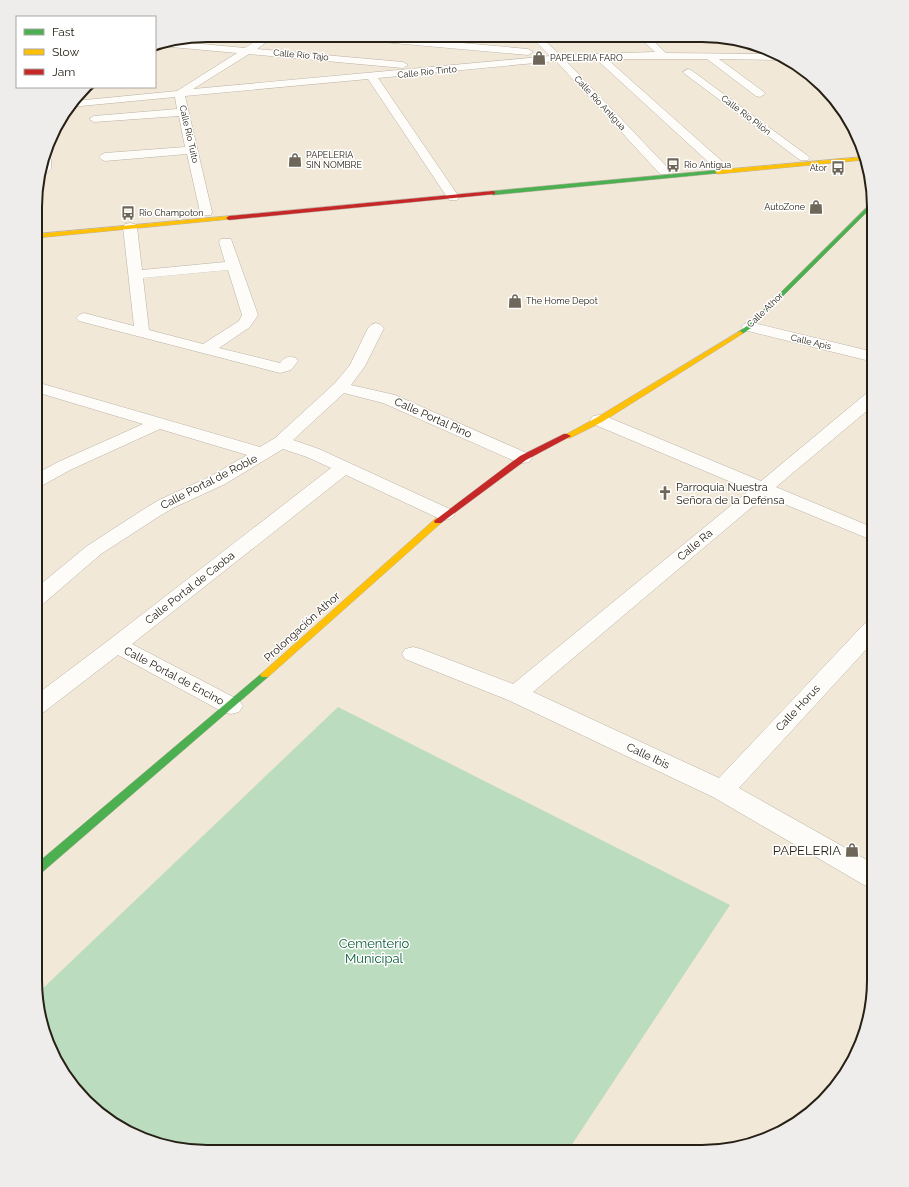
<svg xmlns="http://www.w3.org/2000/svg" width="909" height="1187" font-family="Raleway,sans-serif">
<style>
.green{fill:#bbdcbf}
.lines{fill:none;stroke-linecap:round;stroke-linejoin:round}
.street-casing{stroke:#bab2a5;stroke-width:1}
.fast-casing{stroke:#bab2a5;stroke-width:1}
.slow-casing{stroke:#bab2a5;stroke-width:1}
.jam-casing{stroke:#bab2a5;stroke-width:1}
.street{fill:#fdfcf9;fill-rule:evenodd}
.fast{fill:#4caf50;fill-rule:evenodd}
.slow{fill:#ffc107;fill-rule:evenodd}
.jam{fill:#c62828;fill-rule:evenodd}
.labels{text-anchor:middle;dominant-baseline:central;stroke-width:3;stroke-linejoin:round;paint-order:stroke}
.far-street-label{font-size:9px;fill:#262015;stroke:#fff}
.far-poi-label{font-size:9px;fill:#262015;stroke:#fff;text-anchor:start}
.street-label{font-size:11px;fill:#262015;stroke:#fff}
.poi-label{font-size:11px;fill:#262015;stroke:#fff;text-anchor:start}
.near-poi-label{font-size:13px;fill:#262015;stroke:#fff;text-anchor:end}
.near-park-label{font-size:13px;fill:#0a5d39;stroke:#fff}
.rim{fill:none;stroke:#262015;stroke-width:2}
</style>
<rect width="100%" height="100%" fill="#f2e8d8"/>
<polygon class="green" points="338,707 730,905 567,1152 185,1151 111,1123 78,1094 53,1056 38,993"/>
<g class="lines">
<defs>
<g id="street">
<polygon points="265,35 276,35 257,49 403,62 408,65 403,68 249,54 193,89 550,56 530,36 540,36 560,55 655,52 638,36 648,36 666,53 772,54 773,51 807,70 817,83 811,82 780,60 719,59 764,92 765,94 760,97 756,96 707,59 607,59 724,163 726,166 724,169 716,169 596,59 566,61 668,168 670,171 668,174 660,174 556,61 378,78 459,197 457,200 449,200 368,79 185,96 212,212 211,215 201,215 200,212 187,154 105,161 101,159 99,157 101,155 105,153 185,147 179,116 94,122 89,119 94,116 177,109 175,97 70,107 75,101 177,91 237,53 160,46 156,44 170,41 245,48"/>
<polygon points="333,35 373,35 528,49 533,52 528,55 337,38"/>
<polygon points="688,69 691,70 808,156 810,158 808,160 800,160 685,74 683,72"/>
<polygon points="46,156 51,159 51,169 45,175 40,175"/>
<path d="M 130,223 L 135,224 L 137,227 L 142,270 L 225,262 L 219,242 L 221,239 L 231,239 L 258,315 L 250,327 L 219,348 L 280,363 C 285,357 288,356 296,358 L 298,361 L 291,370 L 280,373 L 79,321 L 76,318 L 79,315 L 84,313 L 134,326 L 123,227 L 125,224 ZM 228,270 L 242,315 L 239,321 L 203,344 L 149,330 L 143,278 Z"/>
<polygon points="749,322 874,352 874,362 744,330 741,327 744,324"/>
<polygon points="376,323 381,325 384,328 365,366 351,385 395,395 529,454 532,458 529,462 523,463 517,462 383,403 344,393 293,440 319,449 452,510 455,514 452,518 445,520 438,518 346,475 132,644 239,700 243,706 239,712 231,714 223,712 118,655 44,712 36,714 36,695 109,640 331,468 307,457 283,449 225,484 173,508 158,517 101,554 43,604 36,605 36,588 87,546 144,509 159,500 211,476 247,455 160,429 70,470 43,485 36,487 36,474 58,462 143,424 36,392 36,382 260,447 275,438 335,383 350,365 368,328 371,325"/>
<polygon points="874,391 874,405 776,487 874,528 874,541 765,496 533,692 719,778 866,622 874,620 874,641 739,788 874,864 874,888 864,885 713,797 508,700 405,659 402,654 405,649 413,647 421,649 513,684 750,490 593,424 590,420 593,416 599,415 605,416 761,481 868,392"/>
</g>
<g id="fast">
<polygon points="718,170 720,171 720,173 493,195 490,193 493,191"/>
<polygon points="873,201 874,205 751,328 742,334 738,334 738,332 747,326"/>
<polygon points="265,672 270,675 268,677 39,875 35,876 35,865 262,673"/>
</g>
<g id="slow">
<polygon points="862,157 863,160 718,174 715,172 718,170"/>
<polygon points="229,216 232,218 231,219 36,238 36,234"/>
<polygon points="740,331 743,333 742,334 602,422 570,438 567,438 563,436 596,418"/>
<polygon points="438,518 441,519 442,521 441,523 268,677 262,677 260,675 262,673 435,519"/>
</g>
<g id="jam">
<polygon points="493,191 495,192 495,194 229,220 226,218 229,216"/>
<polygon points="564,434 567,434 571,436 526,460 441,523 435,523 434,521 520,456"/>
</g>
</defs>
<use href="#street" class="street-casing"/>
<use href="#fast" class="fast-casing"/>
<use href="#slow" class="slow-casing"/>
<use href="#jam" class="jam-casing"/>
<use href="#street" class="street"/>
<use href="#fast" class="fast"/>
<use href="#slow" class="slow"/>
<use href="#jam" class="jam"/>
</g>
<defs>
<symbol id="shop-bare" viewBox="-9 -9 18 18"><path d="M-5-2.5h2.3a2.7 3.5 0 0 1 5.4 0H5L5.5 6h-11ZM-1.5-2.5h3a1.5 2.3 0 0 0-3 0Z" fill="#6d6659" stroke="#fff" stroke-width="2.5" paint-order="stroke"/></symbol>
<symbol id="bus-bare" viewBox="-9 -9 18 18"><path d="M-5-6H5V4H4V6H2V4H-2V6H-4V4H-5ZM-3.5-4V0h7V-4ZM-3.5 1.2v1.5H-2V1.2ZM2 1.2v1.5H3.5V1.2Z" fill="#6d6659" stroke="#fff" stroke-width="2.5" paint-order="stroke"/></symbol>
<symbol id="church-bare" viewBox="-9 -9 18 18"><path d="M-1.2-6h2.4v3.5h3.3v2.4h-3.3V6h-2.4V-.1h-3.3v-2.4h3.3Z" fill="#6d6659" stroke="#fff" stroke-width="2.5" paint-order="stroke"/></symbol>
</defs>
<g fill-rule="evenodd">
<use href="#shop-bare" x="529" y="48" width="20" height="20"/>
<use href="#shop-bare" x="285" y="150" width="20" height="20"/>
<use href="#bus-bare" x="663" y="155" width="20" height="20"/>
<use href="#bus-bare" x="828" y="158" width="20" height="20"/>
<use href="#shop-bare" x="806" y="197" width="20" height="20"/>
<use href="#bus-bare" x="118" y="203" width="20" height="20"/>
<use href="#shop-bare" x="505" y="291" width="20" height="20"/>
<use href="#church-bare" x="655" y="483" width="20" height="20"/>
<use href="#shop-bare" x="842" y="840" width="20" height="20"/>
</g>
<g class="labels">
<g class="far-street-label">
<text transform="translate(301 55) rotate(5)">Calle Río Tajo</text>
<text transform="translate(427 72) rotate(-6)">Calle Río Tinto</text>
<text transform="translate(600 103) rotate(47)">Calle Río Antigua</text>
<text transform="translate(746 115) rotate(37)">Calle Río Pilón</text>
<text transform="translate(189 134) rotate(77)">Calle Río Tuito</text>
<text transform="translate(765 310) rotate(-44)">Calle Athor</text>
<text transform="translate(811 342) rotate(13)">Calle Apis</text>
</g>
<g class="far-poi-label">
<text x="550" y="58">PAPELERIA FARO</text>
<text x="306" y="155">PAPELERIA<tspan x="306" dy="10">SIN NOMBRE</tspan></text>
<text x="684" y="165">Rio Antigua</text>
<text x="827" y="168" text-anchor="end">Ator</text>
<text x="805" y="207" text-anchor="end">AutoZone</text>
<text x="139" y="213">Rio Champoton</text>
<text x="526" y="301">The Home Depot</text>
</g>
<g class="street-label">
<text transform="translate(433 418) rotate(24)">Calle Portal Pino</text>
<text transform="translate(209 482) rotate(-27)">Calle Portal de Roble</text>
<text transform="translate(695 545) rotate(-40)">Calle Ra</text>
<text transform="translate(190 588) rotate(-38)">Calle Portal de Caoba</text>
<text transform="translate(302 627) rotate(-42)">Prolongación Athor</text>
<text transform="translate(174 676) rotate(28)">Calle Portal de Encino</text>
<text transform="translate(798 708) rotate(-47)">Calle Horus</text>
<text transform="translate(648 756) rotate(25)">Calle Ibis</text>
</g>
<g class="poi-label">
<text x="676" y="487">Parroquia Nuestra<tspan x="676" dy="13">Señora de la Defensa</tspan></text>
</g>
<g class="near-poi-label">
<text x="841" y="850">PAPELERIA</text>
</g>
<g class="near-park-label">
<text x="374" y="943">Cementerio<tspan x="374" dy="15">Municipal</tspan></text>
</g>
</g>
<path d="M0 0H909V1187H0ZM207 42H702A165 165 0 0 1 867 207V980A165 165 0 0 1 702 1145H207A165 165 0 0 1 42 980V207A165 165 0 0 1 207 42Z" fill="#eeedec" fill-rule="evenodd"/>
<path class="rim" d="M207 42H702A165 165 0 0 1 867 207V980A165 165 0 0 1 702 1145H207A165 165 0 0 1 42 980V207A165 165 0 0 1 207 42Z"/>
<rect x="16" y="16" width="140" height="72" fill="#ffffff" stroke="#a8a6a1"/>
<rect x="24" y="29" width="20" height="6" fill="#4caf50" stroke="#a8a6a1"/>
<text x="52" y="36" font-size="12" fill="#262015">Fast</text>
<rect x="24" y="49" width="20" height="6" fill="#ffc107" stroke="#a8a6a1"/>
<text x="52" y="56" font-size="12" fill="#262015">Slow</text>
<rect x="24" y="69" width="20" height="6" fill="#c62828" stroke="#a8a6a1"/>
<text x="52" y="76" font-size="12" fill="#262015">Jam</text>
</svg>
